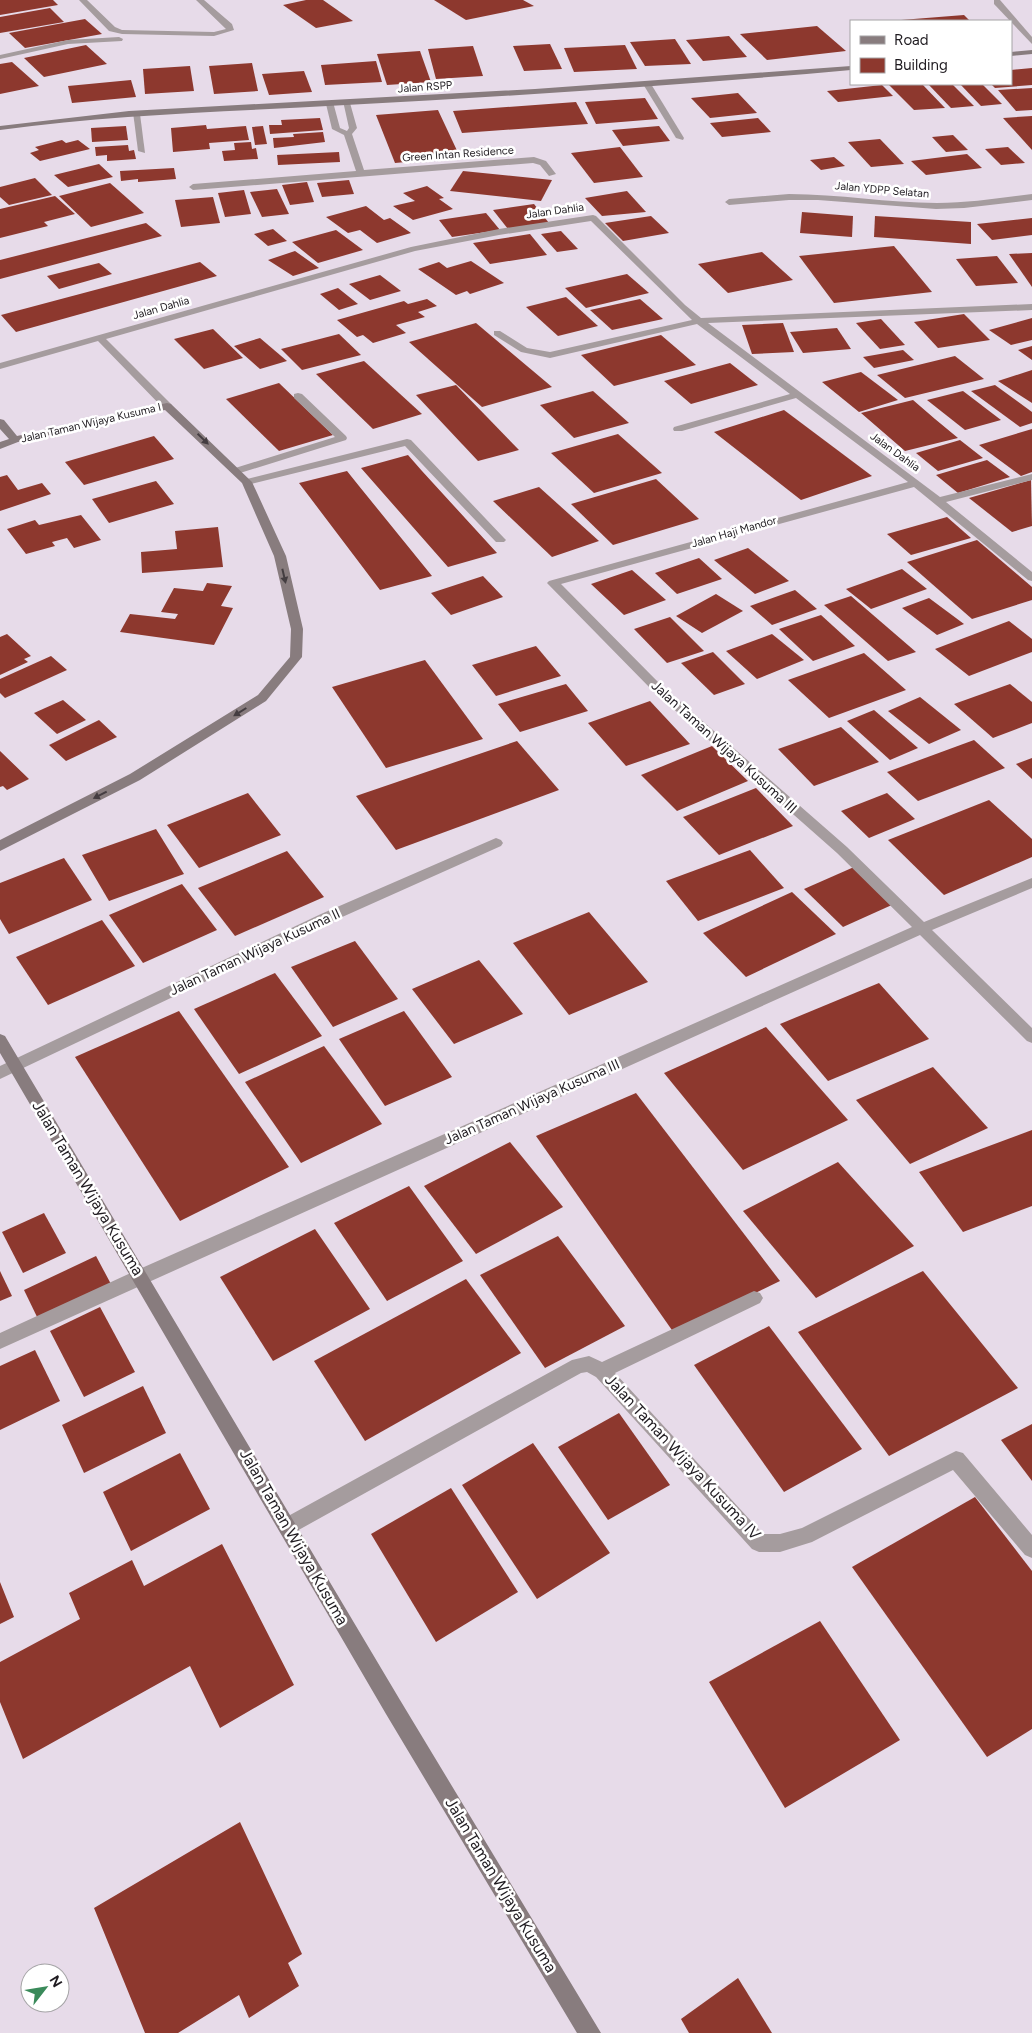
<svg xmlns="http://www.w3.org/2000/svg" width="1032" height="2033" font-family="Figtree,sans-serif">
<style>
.building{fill:#8d382e}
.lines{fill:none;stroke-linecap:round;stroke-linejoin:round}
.street{fill:#a59c9e;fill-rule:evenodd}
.secondary{fill:#887c7e;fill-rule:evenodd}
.oneway{fill:#443d41}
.labels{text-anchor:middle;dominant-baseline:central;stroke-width:5;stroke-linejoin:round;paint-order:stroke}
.far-street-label{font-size:11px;fill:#1f1b20;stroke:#fff}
.street-label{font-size:14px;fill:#1f1b20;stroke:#fff}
.near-street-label{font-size:16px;fill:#1f1b20;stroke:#fff}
</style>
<rect width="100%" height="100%" fill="#e7dbe9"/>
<g class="building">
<polygon points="0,0 53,0 58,5 0,15"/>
<polygon points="306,0 323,0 353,21 316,28 283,5"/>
<polygon points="434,0 523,0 534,6 466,20"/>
<polygon points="50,8 64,22 0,33 0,17"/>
<polygon points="964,15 970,21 903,21 901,20"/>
<polygon points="85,19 102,34 25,48 9,33"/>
<polygon points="817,26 846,51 767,60 740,34"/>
<polygon points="729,36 747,57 703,61 686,40"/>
<polygon points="675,39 691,64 645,66 630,42"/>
<polygon points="550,44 562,69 524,71 513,46"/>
<polygon points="86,45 107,64 44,77 24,58"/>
<polygon points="625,45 637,69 574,72 564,48"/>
<polygon points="473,46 483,76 436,79 428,49"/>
<polygon points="420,51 431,82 387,85 377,54"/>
<polygon points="376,61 382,82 325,85 321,65"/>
<polygon points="12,62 39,86 0,94 0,64"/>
<polygon points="252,63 258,91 214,94 209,66"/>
<polygon points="190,66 194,91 145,94 143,69"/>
<polygon points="1032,68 1032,85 995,88 991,84 1011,84 1011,70"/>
<polygon points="304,71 312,92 269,95 262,74"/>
<polygon points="131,80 136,97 72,103 68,86"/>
<polygon points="888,84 922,84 945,108 914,110"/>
<polygon points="928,84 952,84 974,106 951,108"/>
<polygon points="960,84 982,84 1002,104 981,106"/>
<polygon points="882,85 893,96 838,102 827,91"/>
<polygon points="1032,88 1032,110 1016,111 998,90"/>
<polygon points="738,93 757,113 710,118 691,98"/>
<polygon points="645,98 658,119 596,124 585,102"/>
<polygon points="576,102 588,124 462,133 453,111"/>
<polygon points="438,110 460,157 395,163 376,115"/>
<polygon points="1032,116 1032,150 1003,118"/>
<polygon points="320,118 323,130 270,134 269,125 282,125 281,120"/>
<polygon points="758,118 771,132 722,137 710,123"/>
<polygon points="206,125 207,129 246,126 249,140 209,143 210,149 173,152 171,128"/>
<polygon points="126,126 128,140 92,142 91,128"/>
<polygon points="263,126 267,144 255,145 252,127"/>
<polygon points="659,126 670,141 623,146 612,130"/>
<polygon points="323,132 325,142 274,148 273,138 294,137 293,134"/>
<polygon points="953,135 968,150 946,152 932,137"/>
<polygon points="880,139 904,164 871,167 848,142"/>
<polygon points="62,140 66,143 78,140 90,149 40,161 30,153 39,150 35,147"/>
<polygon points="251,142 252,149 256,148 258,159 224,161 222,151 235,150 234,143"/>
<polygon points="128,145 129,151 134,150 136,159 107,161 107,155 96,156 95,147"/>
<polygon points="620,147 643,177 594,183 571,153"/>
<polygon points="1008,147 1025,163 1001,165 985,149"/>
<polygon points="339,152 340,162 278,165 277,155"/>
<polygon points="967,154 982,168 926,175 911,161"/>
<polygon points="834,157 845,166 821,170 810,160"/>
<polygon points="99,164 113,177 68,187 54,175"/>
<polygon points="174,168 176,179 138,182 138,179 121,181 120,171"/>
<polygon points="463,171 552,180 541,201 450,191"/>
<polygon points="35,178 52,195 9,205 0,197 0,187"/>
<polygon points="349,180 354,194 322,197 317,183"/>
<polygon points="307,182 314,202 290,205 282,185"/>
<polygon points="110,183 144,213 91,227 59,196"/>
<polygon points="427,186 444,198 439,199 453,209 413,220 393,206 415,201 403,193"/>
<polygon points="277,189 289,214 262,217 250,192"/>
<polygon points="244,190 251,214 225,217 218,193"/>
<polygon points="627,191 646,212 602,216 585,198"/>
<polygon points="55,196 75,214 44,222 48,226 0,238 0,209"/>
<polygon points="213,197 220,223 181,227 175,200"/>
<polygon points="534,204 549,223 508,229 493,210"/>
<polygon points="366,206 384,220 390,218 411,233 377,243 360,230 348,233 326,217"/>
<polygon points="802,212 853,216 852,237 800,233"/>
<polygon points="486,213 500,230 452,237 439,220"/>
<polygon points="651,216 669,233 623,241 605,223"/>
<polygon points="875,216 971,222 971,244 874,237"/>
<polygon points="1032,218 1032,235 992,240 977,224"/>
<polygon points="146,223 162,236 0,279 0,260"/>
<polygon points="273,229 287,241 268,246 254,234"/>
<polygon points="336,230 363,250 318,263 292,242"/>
<polygon points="561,231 578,249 557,252 541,234"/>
<polygon points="530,234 547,255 490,264 473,243"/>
<polygon points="894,246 932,292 834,303 799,256"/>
<polygon points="295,251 319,268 293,276 268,260"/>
<polygon points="762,252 793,280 728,293 698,264"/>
<polygon points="1032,253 1032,287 1009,254"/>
<polygon points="997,256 1018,283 976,286 956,259"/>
<polygon points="471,261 504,283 470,294 467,291 456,295 418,269 439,262 447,268"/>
<polygon points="200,262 217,276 16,332 1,315"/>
<polygon points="99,263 112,274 59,289 47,276"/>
<polygon points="627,274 649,293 586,308 565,288"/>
<polygon points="380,275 401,291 370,300 349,284"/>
<polygon points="338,288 358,304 339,310 320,294"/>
<polygon points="566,297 598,326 558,336 526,307"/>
<polygon points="427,299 437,306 418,312 425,317 396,325 406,333 373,343 363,335 357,337 337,320 404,301 408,304"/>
<polygon points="640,299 663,319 612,330 590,310"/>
<polygon points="964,314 990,340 938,348 914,322"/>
<polygon points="1032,318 1032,340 1011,345 989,330"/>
<polygon points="881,319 905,345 880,349 856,323"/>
<polygon points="476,323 552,387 482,407 409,342"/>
<polygon points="783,323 794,352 752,354 742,325"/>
<polygon points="837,328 851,349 803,353 790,332"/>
<polygon points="213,329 243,358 204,369 174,339"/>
<polygon points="339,334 361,355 302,370 281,349"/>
<polygon points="661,335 696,365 614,386 581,355"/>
<polygon points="260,338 287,361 260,369 234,346"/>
<polygon points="1032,346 1032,360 1018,350"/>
<polygon points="903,350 914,360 874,368 863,357"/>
<polygon points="955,356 984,379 905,398 877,375"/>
<polygon points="364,361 422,414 373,429 316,374"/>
<polygon points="730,363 758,385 691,404 664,381"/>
<polygon points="1032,370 1032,403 998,381"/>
<polygon points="861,372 898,400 859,412 822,382"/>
<polygon points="279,383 333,435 279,451 226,399"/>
<polygon points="456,385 519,450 478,461 416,395"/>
<polygon points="995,385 1032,412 1032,423 1020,427 971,391"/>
<polygon points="593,391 629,423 574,438 540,405"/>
<polygon points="963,391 1001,420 965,430 927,400"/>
<polygon points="913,400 935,419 958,438 905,451 861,413"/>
<polygon points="784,410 872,476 801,500 714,432"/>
<polygon points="1032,429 1032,472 1021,476 979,445"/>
<polygon points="618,434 662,473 594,493 551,453"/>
<polygon points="154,436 174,459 84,485 65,462"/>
<polygon points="960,440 983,458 938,471 916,453"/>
<polygon points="408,455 422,471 497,553 448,567 361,468"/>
<polygon points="987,460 1010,477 958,493 936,475"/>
<polygon points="347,471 359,486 432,576 380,590 299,483"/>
<polygon points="7,475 18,490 42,483 51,494 0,511 0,477"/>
<polygon points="656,479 699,519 613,545 571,504"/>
<polygon points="1031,480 1032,526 1012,532 969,498"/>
<polygon points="156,481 174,504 109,523 92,499"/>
<polygon points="539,487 599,541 552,557 493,501"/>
<polygon points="81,515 101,540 74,548 67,538 52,542 55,546 26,554 7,529 35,520 39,525"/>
<polygon points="947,517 971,538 911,555 887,534"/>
<polygon points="218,527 223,567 142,573 141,552 177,549 175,531"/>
<polygon points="977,540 1032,587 1032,600 972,619 907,562"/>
<polygon points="748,548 789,581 755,594 714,560"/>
<polygon points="699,558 722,579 677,594 655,573"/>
<polygon points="902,569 927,589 871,609 846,589"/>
<polygon points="632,570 666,600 624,615 591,584"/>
<polygon points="483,576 503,597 451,615 431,593"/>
<polygon points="207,583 232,586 221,606 233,608 214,645 120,632 130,614 175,619 178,614 161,612 174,588 203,591"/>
<polygon points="795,590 817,609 772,625 750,606"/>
<polygon points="716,594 743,611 702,633 676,616"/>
<polygon points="851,596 916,652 888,661 824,605"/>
<polygon points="929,598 964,624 937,635 902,608"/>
<polygon points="821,615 855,646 813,661 779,629"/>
<polygon points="670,617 704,651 667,663 634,629"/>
<polygon points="1009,621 1032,639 1032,652 969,676 935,649"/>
<polygon points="7,634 31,656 24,659 28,662 0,675 0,637"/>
<polygon points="772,634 804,660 757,679 726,651"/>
<polygon points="536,646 561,676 496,696 472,665"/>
<polygon points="713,652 745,684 714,695 681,663"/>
<polygon points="864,653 906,690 829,718 788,680"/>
<polygon points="51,656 67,670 5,698 0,693 0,679"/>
<polygon points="425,660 483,739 386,768 332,687"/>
<polygon points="566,684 588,711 520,732 498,704"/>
<polygon points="1010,684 1032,702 1032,723 993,738 954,704"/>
<polygon points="920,697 961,730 929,744 888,711"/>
<polygon points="63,700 86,720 57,734 34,713"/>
<polygon points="650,701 690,744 626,766 588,723"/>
<polygon points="874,710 918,748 890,760 847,721"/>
<polygon points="99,720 117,737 66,761 49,745"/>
<polygon points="841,727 879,762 814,786 778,749"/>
<polygon points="974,740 1005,768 918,801 887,772"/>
<polygon points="517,741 559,790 396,850 356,796"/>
<polygon points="712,746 748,781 677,811 641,775"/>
<polygon points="0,751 29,779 7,790 3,786 0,787"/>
<polygon points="1032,758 1032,779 1016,764"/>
<polygon points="756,788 793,826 719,855 683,817"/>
<polygon points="248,793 281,835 199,868 167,825"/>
<polygon points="887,793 915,819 869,838 841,811"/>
<polygon points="989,800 1032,839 1032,857 944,895 888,840"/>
<polygon points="156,829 184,874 109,901 82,855"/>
<polygon points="750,850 784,888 698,921 666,881"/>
<polygon points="287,851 324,897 235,936 198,888"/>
<polygon points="64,858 92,900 9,934 0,919 0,883"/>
<polygon points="854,867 894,904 843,927 804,889"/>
<polygon points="182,884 217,930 143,963 109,915"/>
<polygon points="792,892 836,934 746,977 703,933"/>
<polygon points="589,912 648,982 569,1015 513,943"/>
<polygon points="102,920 135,966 48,1005 16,957"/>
<polygon points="355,941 398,999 333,1027 291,967"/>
<polygon points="479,960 523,1014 454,1044 412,989"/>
<polygon points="275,973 322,1036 239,1074 194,1009"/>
<polygon points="879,983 929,1039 828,1081 780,1024"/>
<polygon points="179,1011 289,1167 180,1221 75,1057"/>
<polygon points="404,1011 452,1077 385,1106 339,1039"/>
<polygon points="766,1027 848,1120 743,1170 664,1073"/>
<polygon points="324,1046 382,1124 301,1163 245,1082"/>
<polygon points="933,1067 988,1128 910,1164 856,1100"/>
<polygon points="636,1093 780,1281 674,1333 536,1136"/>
<polygon points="1032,1130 1032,1206 963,1232 919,1172"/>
<polygon points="510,1142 563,1207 476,1254 424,1186"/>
<polygon points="838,1162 914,1246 816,1298 743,1211"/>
<polygon points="409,1186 463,1261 387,1301 334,1223"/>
<polygon points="44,1213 66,1253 23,1273 2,1232"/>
<polygon points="315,1229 370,1309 273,1361 220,1277"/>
<polygon points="558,1236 625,1326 545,1368 480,1275"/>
<polygon points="96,1256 112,1286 39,1321 24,1290"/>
<polygon points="0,1271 12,1296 0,1301"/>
<polygon points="923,1271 1018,1388 889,1456 798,1332"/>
<polygon points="466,1279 521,1353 365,1441 314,1361"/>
<polygon points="100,1307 135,1372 84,1397 50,1331"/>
<polygon points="769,1326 862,1449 784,1492 694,1365"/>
<polygon points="35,1350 60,1401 0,1430 0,1366"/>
<polygon points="143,1386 166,1433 84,1473 62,1425"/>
<polygon points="619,1413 670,1485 608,1520 558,1447"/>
<polygon points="1032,1424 1032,1481 1001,1440"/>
<polygon points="533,1443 610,1553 537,1599 462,1485"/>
<polygon points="180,1453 210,1509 131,1551 103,1492"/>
<polygon points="451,1488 518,1592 436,1642 371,1534"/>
<polygon points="975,1497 1032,1571 1032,1729 987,1757 852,1567"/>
<polygon points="222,1544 294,1685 220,1728 190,1666 23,1759 0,1702 0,1662 80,1619 69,1593 132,1560 144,1586"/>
<polygon points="0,1582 14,1617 0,1624"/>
<polygon points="820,1621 900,1740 785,1808 709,1682"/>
<polygon points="240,1822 302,1954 288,1963 299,1986 249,2018 239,1995 178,2033 145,2033 94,1908"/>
<polygon points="738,1978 772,2033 689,2033 681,2019"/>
</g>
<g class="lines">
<g class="street">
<polygon points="79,0 87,0 115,27 122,30 214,32 226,29 196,0 204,0 232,24 234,30 214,36 122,34 109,31"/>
<polygon points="994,0 1000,0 1032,37 1032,44 994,4"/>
<polygon points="119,37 123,39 122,41 68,44 0,59 0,55 68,40"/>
<polygon points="644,82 651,84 684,138 683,140 676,138 643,84"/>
<polygon points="343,101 350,103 357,128 352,134 364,170 534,157 546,161 556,174 549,176 540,165 533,163 193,190 189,187 193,184 356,171 344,135 332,129 326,104 333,102 340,128 347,131 349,128"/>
<polygon points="133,112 140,114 145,153 138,151"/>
<path d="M 789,194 C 839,194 888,203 937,203 C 969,203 1001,198 1032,194 L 1032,200 L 964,208 L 936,209 L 818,200 L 789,200 L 729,205 L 725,202 L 729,199 Z"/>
<polygon points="593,215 596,216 685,305 701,318 1032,304 1032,310 708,323 940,497 1032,474 1032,480 946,502 1032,572 1032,581 1028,580 914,487 561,584 659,683 847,847 924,922 1032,878 1032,888 932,930 1032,1028 1032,1043 1027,1041 920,935 0,1349 0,1333 135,1271 912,927 837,853 651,689 547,583 549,581 908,482 796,398 682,431 674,431 673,429 674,427 790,394 697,324 550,358 521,352 494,335 494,331 500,331 527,348 550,352 692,320 591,221 499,235 415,251 106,339 171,404 172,406 171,408 163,408 98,341 0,369 0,363 411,247 499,229"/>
<polygon points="298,393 302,394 346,436 347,438 346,440 240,473 232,473 231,471 232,469 335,437 294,398 294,394"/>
<polygon points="407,439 411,440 504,538 506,540 504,542 496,542 405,446 247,485 242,482 243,480"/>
<polygon points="496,838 501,840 503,843 501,846 331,922 0,1079 0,1066 321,914"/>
<polygon points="754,1291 760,1293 763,1298 760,1303 615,1373 763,1534 780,1534 802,1528 956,1451 963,1453 1032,1535 1032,1558 1025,1555 953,1470 812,1542 780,1552 759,1552 752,1549 596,1377 587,1372 581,1373 295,1532 288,1535 281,1532 279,1526 281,1520 572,1360 589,1356 602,1362"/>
</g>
<g class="secondary">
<polygon points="1032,50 1032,54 1011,56 1011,52"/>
<path d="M 851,66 L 851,70 C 683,85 514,96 346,105 C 230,112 115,114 0,130 L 0,126 L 129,111 L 535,89 Z"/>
<polygon points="167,403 171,404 252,482 286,556 303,629 302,657 266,701 140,780 0,851 0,840 130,774 258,695 290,657 291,629 274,556 242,483 165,410 18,442 0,449 0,442 9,439 0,429 0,419 4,420 17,436"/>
<polygon points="0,1034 5,1036 400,1700 601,2033 577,2033 386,1714 0,1053"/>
</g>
</g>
<defs><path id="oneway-solid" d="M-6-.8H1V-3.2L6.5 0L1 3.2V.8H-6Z" transform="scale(1.25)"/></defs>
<g class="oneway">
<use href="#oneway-solid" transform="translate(203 439) rotate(44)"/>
<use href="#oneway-solid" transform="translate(284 576) rotate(77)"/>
<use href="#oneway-solid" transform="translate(240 712) rotate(148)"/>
<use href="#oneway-solid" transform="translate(100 795) rotate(153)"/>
</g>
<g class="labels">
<g class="far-street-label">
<text transform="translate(425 87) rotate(-4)">Jalan RSPP</text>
<text transform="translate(458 154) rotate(-4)">Green Intan Residence</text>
<text transform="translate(882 190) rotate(5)">Jalan YDPP Selatan</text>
<text transform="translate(555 211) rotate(-8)">Jalan Dahlia</text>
<text transform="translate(161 308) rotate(-16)">Jalan Dahlia</text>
<text transform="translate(91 423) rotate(-13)">Jalan Taman Wijaya Kusuma I</text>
<text transform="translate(895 452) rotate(36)">Jalan Dahlia</text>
<text transform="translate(734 532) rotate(-16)">Jalan Haji Mandor</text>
</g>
<g class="street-label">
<text transform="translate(724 747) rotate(42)">Jalan Taman Wijaya Kusuma III</text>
<text transform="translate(255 952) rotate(-25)">Jalan Taman Wijaya Kusuma II</text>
<text transform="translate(532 1102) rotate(-24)">Jalan Taman Wijaya Kusuma III</text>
</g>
<g class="near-street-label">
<text transform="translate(88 1188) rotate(59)">Jalan Taman Wijaya Kusuma</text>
<text transform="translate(683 1457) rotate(47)">Jalan Taman Wijaya Kusuma IV</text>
<text transform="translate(294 1537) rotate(60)">Jalan Taman Wijaya Kusuma</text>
<text transform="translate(501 1885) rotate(59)">Jalan Taman Wijaya Kusuma</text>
</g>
</g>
<rect x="850" y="20" width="162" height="65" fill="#ffffff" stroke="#a5a4a6"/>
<rect x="860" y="36" width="25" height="8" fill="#887c7e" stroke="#a5a4a6"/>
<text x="894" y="45" font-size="15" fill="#1f1b20">Road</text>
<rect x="860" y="58" width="25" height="15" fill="#8d382e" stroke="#a5a4a6"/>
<text x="894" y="70" font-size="15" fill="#1f1b20">Building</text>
<g transform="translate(45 1988) rotate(59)"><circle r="24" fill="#ffffff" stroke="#a5a4a6"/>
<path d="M0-4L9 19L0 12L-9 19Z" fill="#3a8a5a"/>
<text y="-8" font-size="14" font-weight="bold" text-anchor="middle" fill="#1f1b20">N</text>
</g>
</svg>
